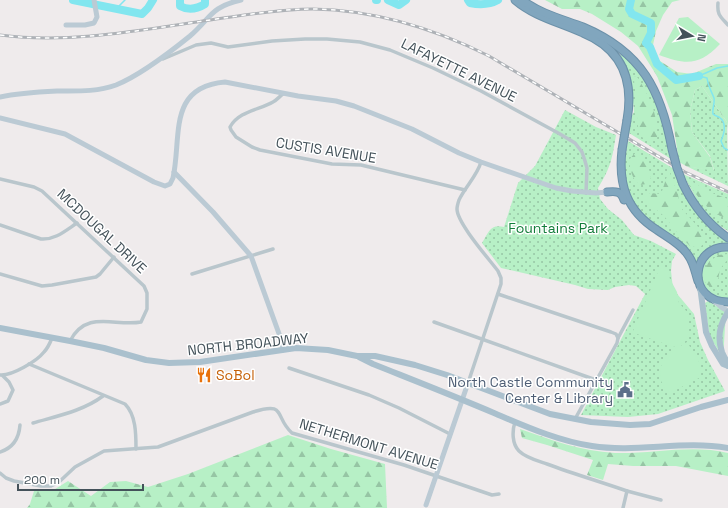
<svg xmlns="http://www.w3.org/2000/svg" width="728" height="508" font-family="'Space Grotesk',sans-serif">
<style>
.green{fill:url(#green-dots)}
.forest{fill:url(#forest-firs)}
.pitch{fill:#b7f0c6}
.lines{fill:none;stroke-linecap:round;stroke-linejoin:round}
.stream{stroke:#82e6ef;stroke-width:1.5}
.river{stroke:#82e6ef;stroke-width:8}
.highway-casing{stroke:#6c91a9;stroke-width:9}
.street{stroke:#b9c6cc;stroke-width:3.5}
.secondary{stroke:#bbcad4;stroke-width:5}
.primary{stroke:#aac0cd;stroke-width:6}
.highway{stroke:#81a6be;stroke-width:7}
.rail-casing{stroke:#aeb2b7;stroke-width:3}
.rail{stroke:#fff;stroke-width:1.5;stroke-dasharray:4.5;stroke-linecap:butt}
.highway-bridge-casing{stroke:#6c91a9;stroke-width:9;stroke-linecap:butt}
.highway-bridge{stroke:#81a6be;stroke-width:7}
.labels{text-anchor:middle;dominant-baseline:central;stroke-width:3;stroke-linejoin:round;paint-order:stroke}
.street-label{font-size:14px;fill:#44525a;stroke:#fff}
.park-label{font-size:14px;fill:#137d3a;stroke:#fff}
.food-label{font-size:14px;fill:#c56008;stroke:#fff;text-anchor:start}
.service-label{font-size:14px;fill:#4e5e75;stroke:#fff;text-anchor:end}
</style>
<defs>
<pattern id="green-dots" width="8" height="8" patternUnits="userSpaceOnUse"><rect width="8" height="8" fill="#b7f0c6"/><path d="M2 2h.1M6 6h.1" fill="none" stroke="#96c5a4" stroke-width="1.8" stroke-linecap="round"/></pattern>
<pattern id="forest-firs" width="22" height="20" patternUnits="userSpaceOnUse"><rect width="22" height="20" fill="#b7f0c6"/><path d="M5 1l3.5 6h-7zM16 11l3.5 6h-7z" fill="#96c5a4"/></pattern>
</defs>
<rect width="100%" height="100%" fill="#efebec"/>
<g class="green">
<polygon points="621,54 624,55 648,82 663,118 671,159 629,133 631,117 634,112 631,83 627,69 620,57"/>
<polygon points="702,86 727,122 728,186 686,166 714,170 710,156 692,132 690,111 695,90"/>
<path d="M 565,110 L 596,127 L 616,135 C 612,159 611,167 598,188 L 600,199 L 608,209 L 622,220 L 634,235 L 651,241 L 676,254 L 672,261 L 671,271 L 673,289 L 694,314 L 700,342 L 708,360 L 725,391 L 658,414 L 628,417 L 581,415 L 645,294 L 636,286 L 629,285 L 615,287 L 608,290 L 588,289 L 575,285 L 501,268 L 482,243 C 489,232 490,224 504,227 L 518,183 L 535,166 Z"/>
<polygon points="628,141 674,169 682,190 692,207 707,226 728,242 728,246 725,245 699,263 695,263 643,217 632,202 626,187 623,170"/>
<polygon points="683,174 728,194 728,231 714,222 699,204"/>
<path d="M 721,250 L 728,250 L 728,299 C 724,298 719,298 716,296 C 693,285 700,258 721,250 Z"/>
<polygon points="708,301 726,312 723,358 712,340 709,333 705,303"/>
</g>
<g class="forest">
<polygon points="545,0 680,0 672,2 663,15 656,31 653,45 657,59 677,72 692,74 716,64 728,64 728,130 727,122 702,86 695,90 690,111 692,132 710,157 714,171 686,166 679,162 672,115 657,76 638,46 621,32 592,14 580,9 562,9"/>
<path d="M 635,76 L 638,78 C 651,100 658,114 657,140 L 649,141 L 640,136 C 636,121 637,107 636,92 C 635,86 633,82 635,76 Z"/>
<path d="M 634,154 L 642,155 L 648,165 L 651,178 L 646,184 L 640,185 C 632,180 630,169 629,160 Z"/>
<polygon points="668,173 670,173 678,194 680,207 699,228 705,241 700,248 690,246 681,237 664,216 641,197 650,193 661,194"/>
<path d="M 684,177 L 712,193 L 728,199 L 728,219 C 705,211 697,195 684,177 Z"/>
<polygon points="728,254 728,259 720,269 717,286 713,288 706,284 703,276 708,263 718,255"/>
<path d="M 520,429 C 551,440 581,451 615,453 C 652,454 692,444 728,453 L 728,476 L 676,466 L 633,466 L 608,464 L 603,480 L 587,475 L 593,460 L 547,445 L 522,438 Z"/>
<polygon points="288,435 331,449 385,464 387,508 27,508 30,504 34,491 52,491 68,481 91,496 110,482 126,481 148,487 188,474"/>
</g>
<g class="pitch">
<path d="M 688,17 L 720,44 C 699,66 686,65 659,55 L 679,18 Z"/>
<polygon points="660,267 668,272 670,279 677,292 679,303 688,313 689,317 689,339 674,347 634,333 633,331"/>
<path d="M 687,342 C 693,352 706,366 699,378 L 668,394 L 660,379 L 661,366 L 669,353 Z"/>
</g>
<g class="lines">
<g class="stream">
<polyline points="116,9 125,0"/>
<path d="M 699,76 L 707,78 C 708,87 711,90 714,98 C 715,103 712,109 713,114 C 715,116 717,116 719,117 C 728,123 724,134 721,141 L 724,148 L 728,150"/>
<polyline points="699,76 717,68 728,66"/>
</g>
<g class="river">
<polyline points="73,0 142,14 148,8 153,0"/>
<path d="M 180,0 L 180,6 C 189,11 197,9 205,4 L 205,0"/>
<polyline points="376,0 377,0"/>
<polyline points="388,0 399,5 406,0"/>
<path d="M 468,0 L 470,3 C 480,5 489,5 498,0"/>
<polyline points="631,0 629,9 632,14 651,23 651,33 646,43 650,47 657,64 676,80 699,76"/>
</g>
<defs>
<g id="highway">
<path d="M 515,0 C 535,17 559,22 583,33 C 622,49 634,80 627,120"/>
<path d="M 522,0 C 541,14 562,19 583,27 C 642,52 661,90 672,149"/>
<path d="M 622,150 C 618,185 627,211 657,230 C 667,237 681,244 688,255 C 694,263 695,272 698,281"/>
<path d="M 683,184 C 693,205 708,224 728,238"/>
<path d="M 607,192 C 616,191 621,191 624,200"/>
<path d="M 728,247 C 690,245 686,302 728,302"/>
</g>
</defs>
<use href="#highway" class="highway-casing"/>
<g class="street">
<path d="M 718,3 C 717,15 720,16 728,25"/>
<polyline points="163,59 196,45 211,43 228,47 272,41 305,39 327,39 360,42 390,50 433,68 481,91 560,134 575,143 582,152 585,161 587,168 586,193"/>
<path d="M 283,94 C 280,96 277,100 273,102 C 259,110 239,111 230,127 L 231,130 L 236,137 L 252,147 L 260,150 L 332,164 L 361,165 L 465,190"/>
<path d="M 0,179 L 34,187 L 42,191 L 144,286 L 147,293 L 147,309 L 141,322 C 115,327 87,309 70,341"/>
<path d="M 0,225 L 41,239 C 55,240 65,231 77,223"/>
<polyline points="0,274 42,286 52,285 96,277 100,274 114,257"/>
<polyline points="192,274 273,249"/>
<polyline points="498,294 611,332 616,334 618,338"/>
<polyline points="434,322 596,380"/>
<path d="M 29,364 L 125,404 C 136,415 136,434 136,449"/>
<polyline points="289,368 369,395 399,408 450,434"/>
<path d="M 0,375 C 12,376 37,361 44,352 C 48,348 50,343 52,338"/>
<path d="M 468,383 L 501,284 L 501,278 L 498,271 C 489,259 457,223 457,209 C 457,206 458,203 459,200 C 465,187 477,176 481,162"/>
<polyline points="0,404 8,401 13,390 9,382 3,376"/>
<polyline points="575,419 617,343 618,338 633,310"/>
<path d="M 515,422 C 512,431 512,444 519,451 C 526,458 538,461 547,464 C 574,474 601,482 627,491 L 623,508"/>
<path d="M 33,423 C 57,416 83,411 103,396"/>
<path d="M 0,452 C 13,448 19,438 20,425"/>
<path d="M 0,473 L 6,478 L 14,481 L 41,486 L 51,486 L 59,482 L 75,467 L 104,451 L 158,447 L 253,412 C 287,401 274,417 292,433 L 404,465 L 492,495 L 499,494"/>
<polyline points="627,491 661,500"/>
</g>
<g class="secondary">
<polyline points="66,25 85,25 94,23 97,17 94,0"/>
<path d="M 0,97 C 19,93 39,92 58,91 C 77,91 97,92 116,85 C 141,75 169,53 190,36 C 211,18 210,7 241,0"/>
<path d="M 0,118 L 65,134 L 154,182 L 165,186 L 170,184 L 173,178 C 182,137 167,87 225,82 L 298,96 L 336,101 L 354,106 L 412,129 L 459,153 L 481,162 L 556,188 L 572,191 L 596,193 L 607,192"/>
<polyline points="174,172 213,212 251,256 282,342 283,350"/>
<polyline points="712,299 721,307 728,311"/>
<polyline points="426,505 468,383"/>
</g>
<g class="primary">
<polyline points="700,286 706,332 712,346 723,364 728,366"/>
<path d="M 728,312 C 720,324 717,338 722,352 C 724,357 727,361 728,366"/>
<polyline points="0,328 70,341 104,348 146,360 169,363 200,362 296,348 328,350 357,356 375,356 415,365 447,375 550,414 591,422 630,425 650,424 701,407 728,400"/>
<path d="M 359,357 L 373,364 C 413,380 454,396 494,413 C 525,426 558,441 592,446 C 637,453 683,440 728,448"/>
</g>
<use href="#highway" class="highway"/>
<defs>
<path id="rail" d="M 0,35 C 77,45 155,27 231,17 C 258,13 285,9 313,9 C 375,10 433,28 489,56 L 685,172 L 728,192"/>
</defs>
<use href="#rail" class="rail-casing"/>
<use href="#rail" class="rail"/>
<defs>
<g id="highway-bridge">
<polyline points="672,149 677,168 683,184"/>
<polyline points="622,150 627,120"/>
</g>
</defs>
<use href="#highway-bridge" class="highway-bridge-casing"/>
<use href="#highway-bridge" class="highway-bridge"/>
</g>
<defs>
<symbol id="restaurant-bare" viewBox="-9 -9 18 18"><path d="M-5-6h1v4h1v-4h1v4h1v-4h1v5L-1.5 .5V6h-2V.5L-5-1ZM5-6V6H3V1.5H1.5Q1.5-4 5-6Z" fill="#e8710a" stroke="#fff" stroke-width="2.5" paint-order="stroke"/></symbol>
<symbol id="civic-bare" viewBox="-9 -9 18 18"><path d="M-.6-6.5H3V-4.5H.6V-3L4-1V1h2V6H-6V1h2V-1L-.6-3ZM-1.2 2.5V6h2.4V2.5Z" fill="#5c6f8a" stroke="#fff" stroke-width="2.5" paint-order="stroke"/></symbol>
</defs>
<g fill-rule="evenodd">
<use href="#restaurant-bare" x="193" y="364" width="22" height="22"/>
<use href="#civic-bare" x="614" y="379" width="22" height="22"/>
</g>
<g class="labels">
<g class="street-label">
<text transform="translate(459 70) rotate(26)">LAFAYETTE AVENUE</text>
<text transform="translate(326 150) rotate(9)">CUSTIS AVENUE</text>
<text transform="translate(102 231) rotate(43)">MCDOUGAL DRIVE</text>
<text transform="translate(248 344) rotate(-6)">NORTH BROADWAY</text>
<text transform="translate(369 444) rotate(17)">NETHERMONT AVENUE</text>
</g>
<g class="park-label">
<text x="558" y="228">Fountains Park</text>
</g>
<g class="food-label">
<text x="216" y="375">SoBol</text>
</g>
<g class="service-label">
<text x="613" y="382">North Castle Community<tspan x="613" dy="16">Center &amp; Library</tspan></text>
</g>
</g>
<g transform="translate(692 36) rotate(100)" stroke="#ffffff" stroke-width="3" paint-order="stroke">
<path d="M0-3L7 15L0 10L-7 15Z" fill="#44525a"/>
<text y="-6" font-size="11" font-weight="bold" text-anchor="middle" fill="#44525a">N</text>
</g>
<path d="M18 484v6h125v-6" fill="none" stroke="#44525a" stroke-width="2"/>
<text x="24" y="484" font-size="12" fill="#44525a" stroke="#ffffff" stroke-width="3" paint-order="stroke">200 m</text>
</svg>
